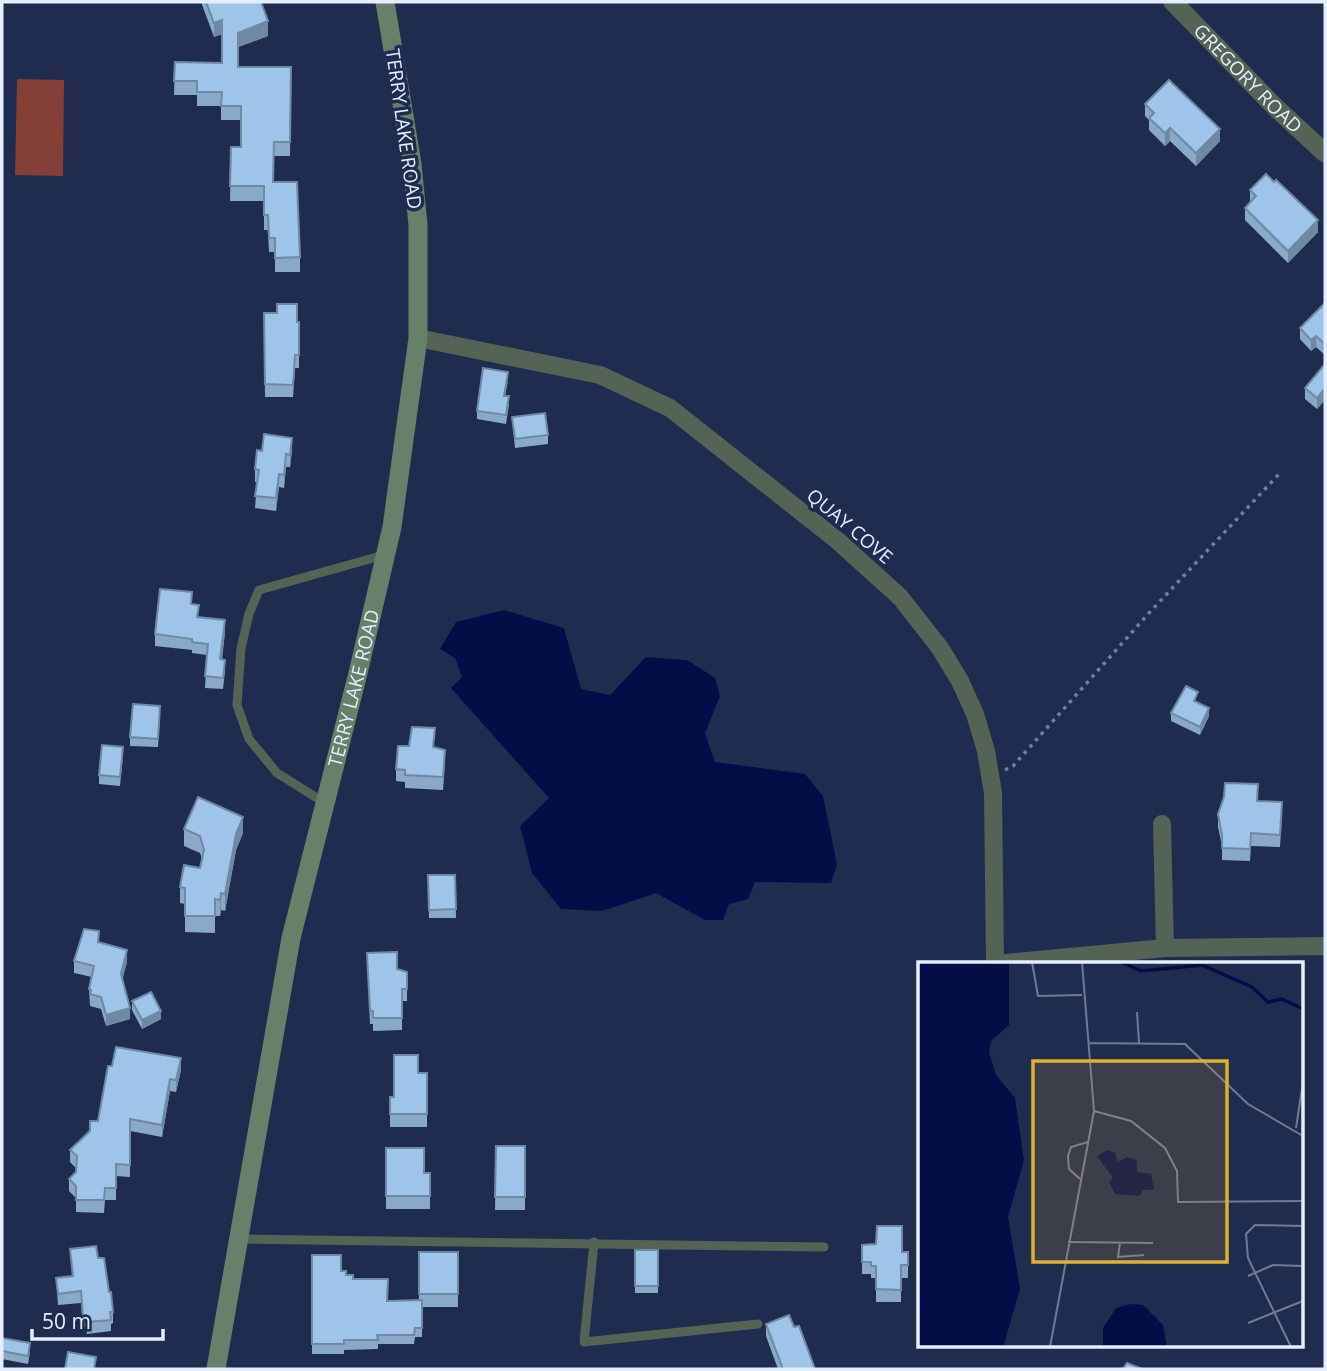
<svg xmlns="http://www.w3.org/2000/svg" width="1327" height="1371" font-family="'Open Sans',sans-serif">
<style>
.green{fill:#853f37}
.water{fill:#050d48}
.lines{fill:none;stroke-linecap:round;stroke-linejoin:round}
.path{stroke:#737d98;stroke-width:3.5;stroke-dasharray:3.5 5;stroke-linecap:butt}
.service{stroke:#546355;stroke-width:9}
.minor{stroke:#546355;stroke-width:18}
.tertiary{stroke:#546355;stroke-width:19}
.secondary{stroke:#68806a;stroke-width:19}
.wall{fill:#8aa9c7}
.shaded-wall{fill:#7089a2}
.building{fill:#a0c4e7;stroke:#7089a2;stroke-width:2}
.labels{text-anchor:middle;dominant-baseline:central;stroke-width:7;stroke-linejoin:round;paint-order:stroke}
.street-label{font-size:19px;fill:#e5edfe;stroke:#202c4e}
.inset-river{fill:none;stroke:#050d48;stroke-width:3.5}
.inset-road{fill:none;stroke:#6f7994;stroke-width:2}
.view{fill:#deb133;fill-opacity:0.15;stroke:#deb133;stroke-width:3.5}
.inset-edge{fill:none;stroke:#e5edfe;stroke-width:3.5}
</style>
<rect width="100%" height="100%" fill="#202c4e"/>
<polygon class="green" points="17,79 64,80 63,176 15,175"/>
<polygon class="water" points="504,610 564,628 581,689 610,695 646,657 687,660 715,678 720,696 705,733 715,762 805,774 823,796 837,864 831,883 755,882 748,899 729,904 723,920 705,920 656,893 602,911 561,909 532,873 520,826 549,798 451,688 462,677 455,658 440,649 456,622"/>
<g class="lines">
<polyline class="path" points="1005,770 1013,766 1149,613 1280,473"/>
<g class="service">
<polyline points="325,803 277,773 249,739 237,705 241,648 249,614 259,590 384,555"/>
<polyline points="238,1239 824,1247"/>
<polyline points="594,1242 584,1342 758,1324"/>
</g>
<g class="minor">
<polyline points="418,338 600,375 670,408 838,541 900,597 940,648 960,681 975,714 986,751 993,793 995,963"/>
<polyline points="1162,824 1165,948"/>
<polyline points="1006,963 1165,948 1325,946"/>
</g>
<path class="tertiary" id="s1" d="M 1173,2 L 1275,107 L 1325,153"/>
<path class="secondary" id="s2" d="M 216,1369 L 291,938 L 358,673 L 392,527 L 418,338 L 418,225 L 412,164 L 385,2"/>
</g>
<g class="wall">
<polygon points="201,2 261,2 268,36 238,47 238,67 291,67 290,156 274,156 273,182 300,257 300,272 275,272 275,252 269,252 268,230 264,230 264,201 230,201 231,147 241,147 241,120 221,120 221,106 197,106 197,95 174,95 175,62 222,63 222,34 214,37"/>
<polygon points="1145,104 1220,141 1196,166 1170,141 1165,146 1149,130 1149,120 1145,116"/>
<polygon points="1250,190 1318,232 1288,263 1245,220 1245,208 1250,202"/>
<polygon points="1325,303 1325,355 1316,347 1311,351 1300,339 1300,328"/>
<polygon points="264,313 299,322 299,368 295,368 293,397 265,397"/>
<polygon points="1325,364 1325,400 1317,409 1305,399 1305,388"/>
<polygon points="508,381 505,396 509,404 506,424 477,419 477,411"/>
<polygon points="512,417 548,435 548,444 515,448"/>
<polygon points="292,450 290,467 286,467 284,488 279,487 276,511 255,508 257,482 255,482 255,469 262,451"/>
<polygon points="192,605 199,617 225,632 222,660 225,671 223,689 205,688 207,655 192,653 192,650 155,646 155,634"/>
<polygon points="1198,701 1197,703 1209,716 1200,735 1171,721 1171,713"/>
<polygon points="160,715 158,747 130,746 130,737"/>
<polygon points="434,748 445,763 443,790 405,788 405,782 396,781 396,769"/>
<polygon points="123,755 120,786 99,784 99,775"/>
<polygon points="1258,801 1282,814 1280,847 1251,846 1250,861 1222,860 1222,846 1218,827 1218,814"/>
<polygon points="184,829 243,833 236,850 225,911 221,910 220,916 215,916 215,933 185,932 185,904 180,903 180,887 200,868 202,859 200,853 184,846"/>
<polygon points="428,875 455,875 456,918 429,918"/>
<polygon points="99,943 127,962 122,979 130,1019 106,1026 101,1009 90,1006 89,989 92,977 74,973 74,961"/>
<polygon points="367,953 397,969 407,972 407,1001 402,1001 402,1030 373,1031 373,1024 370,1024"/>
<polygon points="132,1001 161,1019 142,1029 132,1010"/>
<polygon points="181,1070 176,1092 170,1091 162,1137 130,1131 130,1177 116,1176 116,1200 105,1200 104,1213 76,1212 76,1198 69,1191 69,1179 76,1172 76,1168 70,1162 70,1150 98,1121"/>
<polygon points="418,1073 427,1073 427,1127 390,1127 390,1097 394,1097"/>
<polygon points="496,1146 525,1146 525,1210 495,1210"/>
<polygon points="386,1148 424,1173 430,1173 430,1209 386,1209"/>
<polygon points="862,1245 902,1252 908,1264 908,1278 901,1278 901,1302 876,1302 876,1278 871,1278 871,1274 862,1274"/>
<polygon points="70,1249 98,1258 109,1292 113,1312 113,1323 111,1324 111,1331 87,1334 86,1327 83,1327 81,1303 58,1305 56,1278 72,1276"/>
<rect x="635" y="1250" width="23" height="43"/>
<polygon points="419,1252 458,1252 458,1307 422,1307 422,1337 415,1337 414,1344 378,1344 378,1349 344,1350 344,1354 312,1354 312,1255 341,1271 387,1301 419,1300"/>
<polygon points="766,1324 794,1327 815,1369 778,1369 766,1336"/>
<polygon points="2,1338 30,1352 28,1364 2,1359"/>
</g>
<g class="shaded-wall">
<polygon points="222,20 222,34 214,37 214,23"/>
<polygon points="268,21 268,36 238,47 238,33"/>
<polygon points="1170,128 1170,141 1165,146 1165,133"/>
<polygon points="1220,129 1220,141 1196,166 1196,153"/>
<polygon points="1318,220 1318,232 1288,263 1288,251"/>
<polygon points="1316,336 1316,347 1311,351 1311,340"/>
<polygon points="1325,388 1325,400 1317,409 1317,398"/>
<polygon points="292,438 292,450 290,467 290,455"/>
<polygon points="286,454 286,467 284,488 284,475"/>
<polygon points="279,474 279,487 276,511 276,498"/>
<polygon points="225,620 225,632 220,671 220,659"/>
<polygon points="1209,708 1209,716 1200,735 1200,727"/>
<polygon points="243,817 243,833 236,850 225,911 225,894 236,834"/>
<polygon points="221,893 221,910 220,916 220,900"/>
<polygon points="127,950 127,962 121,986 121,974"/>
<polygon points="130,1008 130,1019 106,1026 106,1015"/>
<polygon points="161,1011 161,1019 142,1029 142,1020"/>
<polygon points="181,1058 181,1070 176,1092 176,1080"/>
<polygon points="170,1079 170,1091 162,1137 162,1125"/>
</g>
<g class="building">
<polygon points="206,2 261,2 268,21 238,33 238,67 291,67 290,142 274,142 273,182 297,182 300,257 275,258 275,238 269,238 268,215 264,215 264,186 230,186 231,147 241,147 241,106 221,106 222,92 197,92 197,81 174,81 175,62 222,63 222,20 214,23"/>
<polygon points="1169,80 1220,129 1196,153 1170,128 1165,133 1149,118 1154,113 1145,104"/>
<polygon points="1266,174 1274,182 1276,180 1318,220 1288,251 1245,208 1256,196 1250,190"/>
<polygon points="1325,303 1325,344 1316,336 1311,340 1300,328"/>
<polygon points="277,304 297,304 297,322 299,322 299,355 295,355 293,385 265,384 264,313 277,313"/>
<polygon points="1325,364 1325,388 1317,398 1305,388"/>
<polygon points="483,368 508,372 504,396 509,396 506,415 477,411"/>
<polygon points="545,413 548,435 515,439 512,417"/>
<polygon points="264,434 292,438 290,455 286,454 284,475 279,474 276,498 255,496 259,470 255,469 257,450 262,451"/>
<polygon points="160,589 192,592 191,604 199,605 197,617 225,620 220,659 225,660 223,678 205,676 208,644 192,642 192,639 155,634"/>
<polygon points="1186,686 1198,692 1194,701 1209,708 1200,727 1171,713"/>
<polygon points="133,704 160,706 158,739 130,737"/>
<polygon points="412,727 435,728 433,747 445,750 443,777 405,775 405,770 396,769 398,746 409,746"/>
<polygon points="102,745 123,747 120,777 99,775"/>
<polygon points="1225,783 1258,784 1257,801 1282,802 1280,835 1251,833 1250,849 1222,848 1222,835 1218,814 1224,797"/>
<polygon points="198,797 243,817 236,834 225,894 221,893 220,900 215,899 215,916 185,916 185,888 180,887 184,865 200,868 204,850 200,836 184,829"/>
<polygon points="428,875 455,875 456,909 429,910"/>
<polygon points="84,929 99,931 98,942 127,950 121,974 130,1008 106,1015 101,997 90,994 91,990 89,989 94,966 74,961"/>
<polygon points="397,952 397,969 407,972 407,989 402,989 402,1018 373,1018 373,1011 370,1011 367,953"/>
<polygon points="151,992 161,1011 142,1020 132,1001"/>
<polygon points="116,1047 181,1058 176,1080 170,1079 162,1125 130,1119 130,1165 116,1164 116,1188 105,1188 104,1200 76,1200 76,1186 69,1179 76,1172 77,1156 70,1150 90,1131 90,1121 98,1121 108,1066 112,1066"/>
<polygon points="394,1055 418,1055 418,1073 427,1073 427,1114 390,1114 390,1097 394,1097"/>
<polygon points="496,1146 525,1146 525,1197 495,1197"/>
<polygon points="386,1148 424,1148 424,1173 430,1173 430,1196 386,1196"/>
<polygon points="877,1226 902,1226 902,1252 908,1252 908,1265 901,1265 901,1290 876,1289 876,1266 871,1266 871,1262 862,1262 862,1245 876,1244"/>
<polygon points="96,1246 98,1258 104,1258 109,1292 111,1292 113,1312 110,1312 111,1320 87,1322 86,1315 83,1316 81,1291 58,1294 56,1278 73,1276 70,1249"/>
<rect x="635" y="1250" width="23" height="36"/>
<rect x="419" y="1252" width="39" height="42"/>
<polygon points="312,1255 341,1255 341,1271 346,1271 346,1275 353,1275 353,1279 388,1279 387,1301 422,1300 422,1328 415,1328 414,1335 377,1335 378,1340 344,1340 344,1344 312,1344"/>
<polygon points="789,1315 794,1327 799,1326 815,1369 783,1369 766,1324"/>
<polygon points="2,1338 30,1343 28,1356 2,1351"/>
<polygon points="68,1352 96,1357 94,1369 65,1369"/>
<polygon points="1127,1363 1142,1369 1123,1369"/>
</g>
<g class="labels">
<g class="street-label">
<text stroke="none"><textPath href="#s1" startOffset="107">GREGORY ROAD</textPath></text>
<text transform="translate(404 129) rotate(82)">TERRY LAKE ROAD</text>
<text transform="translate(850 526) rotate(40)">QUAY COVE</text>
<text stroke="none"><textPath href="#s2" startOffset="695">TERRY LAKE ROAD</textPath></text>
</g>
</g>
<g transform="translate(918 962)">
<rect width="385" height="385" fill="#202c4e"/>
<path d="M 0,0 L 91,0 L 91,63 L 73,79 L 71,90 L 78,113 L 97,136 L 106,198 L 90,255 L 102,327 L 85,385 L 0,385 ZM 189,188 L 197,191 L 200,200 L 209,195 L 219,198 L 219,210 L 233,212 L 236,228 L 225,228 L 221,234 L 197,232 L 191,220 L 195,216 L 179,194 ZM 212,342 L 225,343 L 245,363 L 249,385 L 185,385 L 185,366 L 198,346 Z" fill="#050d48"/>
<path class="inset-river" d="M 203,0 L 223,9 L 284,3 L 334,25 L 350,40 L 364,37 L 385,47"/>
<path class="inset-road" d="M 114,0 L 120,34 L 164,33M 219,50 L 221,81M 171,81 L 267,82 L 330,142 L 385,174M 176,149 L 213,159 L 247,186 L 259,209 L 260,240 L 385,239M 378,166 L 385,120M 162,217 L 151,207 L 150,194 L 153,185 L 170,180M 150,280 L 235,281M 202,281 L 200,295 L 226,293M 330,314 L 355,303 L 385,304M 330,361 L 385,339M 132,385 L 176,149 L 164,0M 373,385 L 330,296 L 328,272 L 337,263 L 385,264"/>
<path class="view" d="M 115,99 L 309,99 L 309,300 L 115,300 Z"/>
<rect width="385" height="385" class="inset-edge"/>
</g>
<rect width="1327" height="1371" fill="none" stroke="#e5edfe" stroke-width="7"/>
<path d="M32 1329v10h131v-10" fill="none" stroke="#e5edfe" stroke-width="3.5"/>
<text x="42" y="1329" font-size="21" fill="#e5edfe" stroke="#202c4e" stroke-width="5" paint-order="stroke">50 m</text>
</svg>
